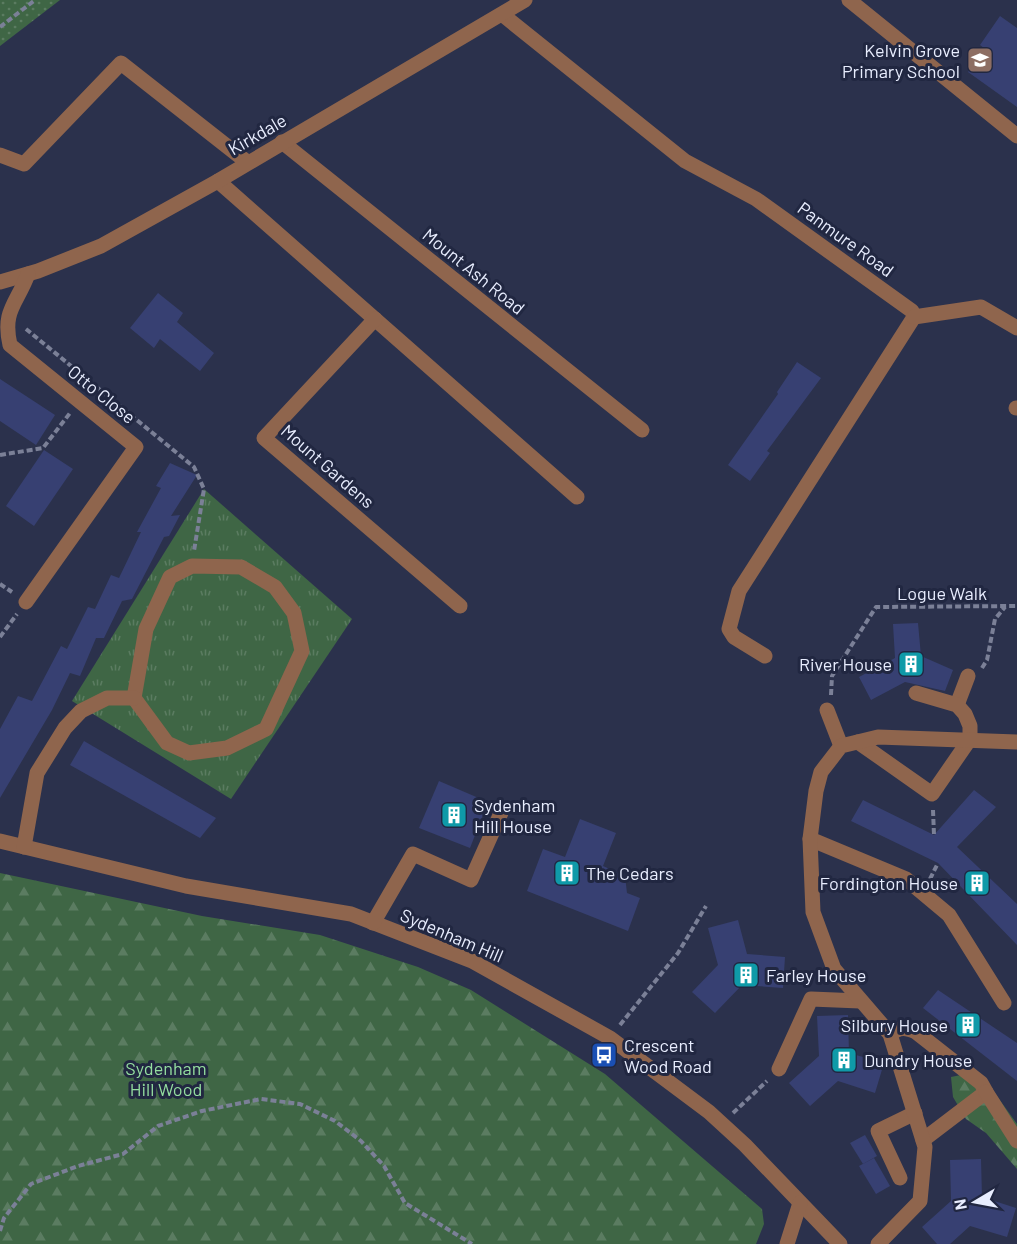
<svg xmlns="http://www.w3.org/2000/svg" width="1017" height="1244" font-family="Barlow,sans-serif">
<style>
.grass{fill:url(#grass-tufts)}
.forest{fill:url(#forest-firs)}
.park{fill:url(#park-dots)}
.building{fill:#374072}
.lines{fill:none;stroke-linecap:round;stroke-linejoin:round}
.path{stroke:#7b8097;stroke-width:4;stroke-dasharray:6 3;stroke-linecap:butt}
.minor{stroke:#8f654d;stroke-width:15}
.labels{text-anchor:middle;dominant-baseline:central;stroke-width:6;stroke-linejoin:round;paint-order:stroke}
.poi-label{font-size:18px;fill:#e8edfe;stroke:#212741;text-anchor:start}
.street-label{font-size:18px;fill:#e8edfe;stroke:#212741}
.park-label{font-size:18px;fill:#94de9f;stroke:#212741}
</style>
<defs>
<pattern id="grass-tufts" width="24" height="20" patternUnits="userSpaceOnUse" patternTransform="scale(1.5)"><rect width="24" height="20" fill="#3f6645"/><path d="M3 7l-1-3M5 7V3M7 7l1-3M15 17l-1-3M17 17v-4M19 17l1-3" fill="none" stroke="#5b7c61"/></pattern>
<pattern id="forest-firs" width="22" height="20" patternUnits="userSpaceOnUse" patternTransform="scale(1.5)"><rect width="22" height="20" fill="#3f6645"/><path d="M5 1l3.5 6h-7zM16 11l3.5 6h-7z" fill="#5b7c61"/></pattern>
<pattern id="park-dots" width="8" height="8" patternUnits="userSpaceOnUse" patternTransform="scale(1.5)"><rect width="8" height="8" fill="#3f6645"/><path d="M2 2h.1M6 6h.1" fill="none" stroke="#5b7c61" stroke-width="1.8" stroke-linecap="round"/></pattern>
</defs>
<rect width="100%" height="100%" fill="#2b314c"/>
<polygon class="grass" points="204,489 352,619 231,799 72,701"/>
<g class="forest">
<polygon points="0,873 202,916 320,935 418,967 471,990 605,1074 762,1209 764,1224 756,1244 0,1244"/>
<polygon points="971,1073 989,1085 1017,1124 1017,1169 986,1133 966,1119 953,1097 951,1077"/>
</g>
<polygon class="park" points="0,0 60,0 0,46"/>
<g class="building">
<polygon points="1000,16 1017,28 1017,107 968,72 984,48 980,45"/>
<polygon points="158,293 183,313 177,322 214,353 200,371 160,339 154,348 130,328"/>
<polygon points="797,362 821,378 767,451 770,453 750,481 728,465 778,394 777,392"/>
<polygon points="0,379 55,415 36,445 0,421"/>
<polygon points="44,450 73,469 34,526 6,506"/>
<polygon points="170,463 197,475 171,516 180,515 169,536 164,537 132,599 122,601 104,638 96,638 80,676 70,673 52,710 0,798 0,729 18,696 32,701 61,646 67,649 88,607 95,609 111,575 119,578 141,532 137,532 161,488 156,486"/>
<polygon points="918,623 921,656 953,670 945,691 905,682 871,700 859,677 895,658 893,624"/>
<polygon points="84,741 216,818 200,838 70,765"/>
<polygon points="439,781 488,802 470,848 419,828"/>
<polygon points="974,790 996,807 957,847 1017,904 1017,945 938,863 851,821 863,800 934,835"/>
<polygon points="580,819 616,833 603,866 625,876 627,893 640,898 628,931 527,891 543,849 565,857"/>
<polygon points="738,920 747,954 785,957 783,988 742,985 715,1013 692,992 718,965 708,928"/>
<polygon points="938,990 1017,1043 1017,1081 923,1008"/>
<polygon points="848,1015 849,1053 884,1063 875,1093 838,1081 810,1106 789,1083 819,1056 817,1016"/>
<polygon points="865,1135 877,1156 863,1164 850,1143"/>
<polygon points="874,1158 890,1186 876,1194 859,1166"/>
<polygon points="981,1159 982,1197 1016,1208 1007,1237 970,1226 950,1244 937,1244 922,1227 951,1201 950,1160"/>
</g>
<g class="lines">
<g class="path">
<polyline points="0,27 35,0"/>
<polyline points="26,329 194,467 204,489 194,551"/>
<polyline points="0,455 43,448 70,413"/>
<polyline points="0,584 12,592"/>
<polyline points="0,637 17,614"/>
<polyline points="982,668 987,660 995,619 1005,607"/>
<polyline points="831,695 832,676 876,607 1017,606"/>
<polyline points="933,810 934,835"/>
<polyline points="930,879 938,863"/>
<polyline points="620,1025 678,953 706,906"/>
<polyline points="733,1113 767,1081"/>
<polyline points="0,1231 4,1218 31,1184 78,1166 123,1154 158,1126 202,1111 261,1099 300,1104 335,1121 361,1141 384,1166 405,1203 472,1244"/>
</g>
<g class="minor">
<polyline points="849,0 1017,136"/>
<polyline points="503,15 685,161 756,199 912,311 914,317 739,591 729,629 734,637 765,656"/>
<polyline points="282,142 642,430"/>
<polyline points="0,155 24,164 121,63 247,162"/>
<polyline points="218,181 577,497"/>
<polyline points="0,282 38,271 101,246 218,181 525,0"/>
<polyline points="914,317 981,307 1017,328"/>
<polyline points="375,319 264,438 460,606"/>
<polyline points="1016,408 1017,408"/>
<polygon points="192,566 241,567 275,587 294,613 302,651 266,729 227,748 189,753 167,743 134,698 146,629 170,577"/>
<path d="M 26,602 L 136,447 L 10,345 C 2,310 17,304 28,274"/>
<polyline points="957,705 968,676"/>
<polyline points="827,710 841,746"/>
<polyline points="858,742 932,794 970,739 970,726 965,714 957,705 916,693"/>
<polyline points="810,839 906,879 949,915 1004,1003"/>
<polyline points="0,841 186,886 351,914 472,961 610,1038 709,1112 745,1145 840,1244"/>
<polyline points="24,847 37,773 65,728 81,711 107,698 134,698"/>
<polyline points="373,923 413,854 471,880 501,813"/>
<path d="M 890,1034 C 900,1027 905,1027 916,1032 L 981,1083 L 986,1092 L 923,1140"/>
<polyline points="779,1069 811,999 860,1001"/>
<polyline points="986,1092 1017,1141"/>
<polyline points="900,1178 878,1131 915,1113"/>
<polyline points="787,1244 800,1203"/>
<polyline points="878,1244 920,1201 925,1147 890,1034 834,969 813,912 810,839 816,791 821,772 841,746 878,737 1017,742"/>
</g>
</g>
<defs>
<symbol id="school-square" viewBox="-11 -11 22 22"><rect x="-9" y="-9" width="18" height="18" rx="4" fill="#8d6e63" stroke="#212741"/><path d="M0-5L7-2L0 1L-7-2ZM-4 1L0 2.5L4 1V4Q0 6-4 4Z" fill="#fff"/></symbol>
<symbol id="building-square" viewBox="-11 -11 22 22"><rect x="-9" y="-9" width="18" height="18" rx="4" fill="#0f9aa8" stroke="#212741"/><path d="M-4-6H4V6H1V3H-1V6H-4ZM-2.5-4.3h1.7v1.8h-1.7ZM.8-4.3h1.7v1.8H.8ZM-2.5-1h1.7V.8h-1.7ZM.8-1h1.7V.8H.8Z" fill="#fff"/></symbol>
<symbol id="bus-square" viewBox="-11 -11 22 22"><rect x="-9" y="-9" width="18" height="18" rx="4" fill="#1a4fb4" stroke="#212741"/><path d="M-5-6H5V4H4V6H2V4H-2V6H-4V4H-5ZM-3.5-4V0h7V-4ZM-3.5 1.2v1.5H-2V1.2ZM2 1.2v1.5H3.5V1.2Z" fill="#fff"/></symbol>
</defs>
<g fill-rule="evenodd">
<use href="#school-square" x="965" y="45" width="30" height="30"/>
<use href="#building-square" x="896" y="649" width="30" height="30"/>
<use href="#building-square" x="439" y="800" width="30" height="30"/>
<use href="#building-square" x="552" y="858" width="30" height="30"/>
<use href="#building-square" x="962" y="868" width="30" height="30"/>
<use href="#building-square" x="731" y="960" width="30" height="30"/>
<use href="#building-square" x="953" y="1010" width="30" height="30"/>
<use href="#bus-square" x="589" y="1040" width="30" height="30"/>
<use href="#building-square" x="829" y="1045" width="30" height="30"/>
</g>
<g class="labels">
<g class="poi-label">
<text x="960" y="50" text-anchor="end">Kelvin Grove<tspan x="960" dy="21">Primary School</tspan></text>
<text x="892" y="664" text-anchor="end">River House</text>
<text x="474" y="805">Sydenham<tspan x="474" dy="21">Hill House</tspan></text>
<text x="586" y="873">The Cedars</text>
<text x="958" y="883" text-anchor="end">Fordington House</text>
<text x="766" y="975">Farley House</text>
<text x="948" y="1025" text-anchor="end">Silbury House</text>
<text x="624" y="1045">Crescent<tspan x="624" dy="21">Wood Road</tspan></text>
<text x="864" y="1060">Dundry House</text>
</g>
<g class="street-label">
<text transform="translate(257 134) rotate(-30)">Kirkdale</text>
<text transform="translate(846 239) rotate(36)">Panmure Road</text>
<text transform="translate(474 271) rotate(39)">Mount Ash Road</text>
<text transform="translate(102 394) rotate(39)">Otto Close</text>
<text transform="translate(328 466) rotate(41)">Mount Gardens</text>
<text x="942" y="593">Logue Walk</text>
<text transform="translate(452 935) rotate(23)">Sydenham Hill</text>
</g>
<g class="park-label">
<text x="166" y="1068">Sydenham<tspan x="166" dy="21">Hill Wood</tspan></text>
</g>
</g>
<g transform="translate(975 1202) rotate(260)" stroke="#212741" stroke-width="4.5" paint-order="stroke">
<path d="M0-4.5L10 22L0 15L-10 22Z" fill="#e8edfe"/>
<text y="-9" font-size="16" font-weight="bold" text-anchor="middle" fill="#e8edfe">N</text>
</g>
</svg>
